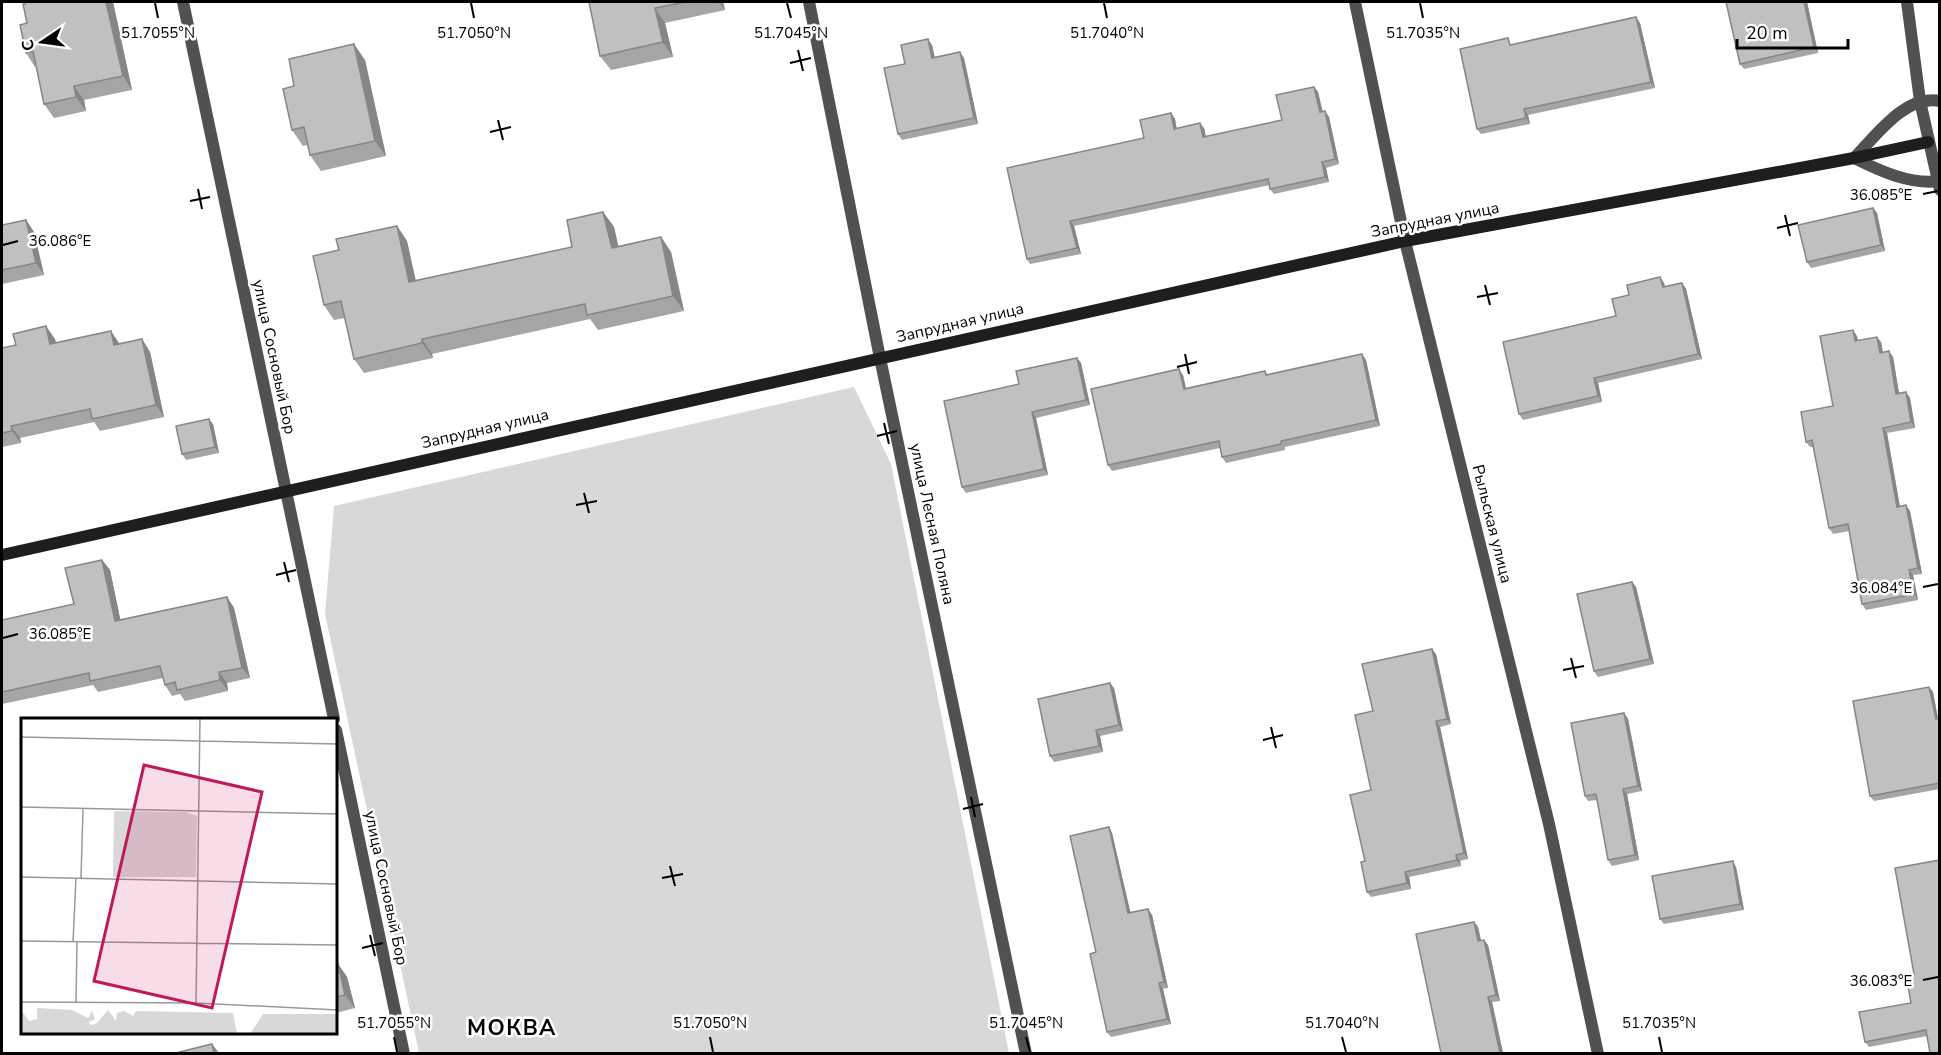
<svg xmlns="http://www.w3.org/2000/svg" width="1941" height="1055" font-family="'Nunito Sans',sans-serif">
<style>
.green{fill:#d8d8d8}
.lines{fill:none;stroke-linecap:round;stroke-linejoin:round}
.lane{stroke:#515151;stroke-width:12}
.street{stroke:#515151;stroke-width:12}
.secondary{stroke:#1e1e1e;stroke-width:12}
.wall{fill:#a5a5a5}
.shaded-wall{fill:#868686}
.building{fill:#c0c0c0;stroke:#868686;stroke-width:1.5}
.ticks{fill:none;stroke:#000;stroke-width:2}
.labels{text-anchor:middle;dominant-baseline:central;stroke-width:5;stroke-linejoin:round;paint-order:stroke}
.street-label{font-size:16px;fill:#000;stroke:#fff}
.district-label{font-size:22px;font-weight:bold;letter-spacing:1.5px;fill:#000;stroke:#fff}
.inset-road{fill:none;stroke:#999;stroke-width:1.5}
.view{fill:#c2185b;fill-opacity:0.15;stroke:#c2185b;stroke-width:3}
.inset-edge{fill:none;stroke:#000;stroke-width:3}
.ticks-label{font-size:15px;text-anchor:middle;fill:#000;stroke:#fff;stroke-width:5;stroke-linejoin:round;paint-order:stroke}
</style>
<rect width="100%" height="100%" fill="#fff"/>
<polygon class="green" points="854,387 891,464 1009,1053 419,1053 325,614 334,506"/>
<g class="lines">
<path class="lane" d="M 1940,101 C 1905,94 1876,136 1854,158 C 1880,171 1910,185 1940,181"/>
<g class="street">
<polyline points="183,2 334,719"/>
<polyline points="809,2 880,358 1026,1054"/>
<polyline points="1355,2 1405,241 1549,824 1598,1054"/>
<polyline points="1907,2 1920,101 1940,190"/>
<polyline points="336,730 404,1054"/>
</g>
<polyline class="secondary" points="2,555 1405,241 1854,158 1928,142"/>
</g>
<g class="wall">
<polygon points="113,2 132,90 84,100 86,111 54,118 44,104 36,66 35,67 26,53"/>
<polygon points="589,2 723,2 725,10 665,23 673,57 611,70 600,56"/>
<polygon points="1807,2 1818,53 1744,69 1740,64"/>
<polygon points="1640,23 1655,88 1528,115 1530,124 1481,134 1477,129 1512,45"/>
<polygon points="932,45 935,58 964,58 978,124 902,140 898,134 905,64"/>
<polygon points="365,60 386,156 321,171 310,155 307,145 303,146 292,130 294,86"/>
<polygon points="1314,87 1318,92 1322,111 1329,117 1339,164 1326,168 1329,182 1274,194 1270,189 1270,185 1074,226 1081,254 1030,264 1027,259 1144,138 1171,113 1175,119 1176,128 1204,128 1206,137 1282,120"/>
<polygon points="1873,208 1877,213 1885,251 1811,268 1807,262"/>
<polygon points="603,212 614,227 618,246 661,237 671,252 684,311 598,330 590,319 432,354 433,358 364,373 354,359 345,318 334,320 324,305 339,250 397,226 407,241 416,281 572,247"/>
<polygon points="26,220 34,232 44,275 2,284 2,225"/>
<polygon points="1660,277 1664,283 1665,287 1682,283 1686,289 1702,359 1598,383 1602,402 1523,420 1519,414 1616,316 1629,295"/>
<polygon points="1857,336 1857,340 1881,342 1883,353 1893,357 1899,393 1906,392 1910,398 1915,428 1887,433 1900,507 1910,511 1922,574 1913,575 1918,600 1866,610 1862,604 1849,531 1833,534 1829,528 1813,447 1810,447 1806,442 1833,406"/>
<polygon points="55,339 56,343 120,344 142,339 150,352 164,417 100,431 94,422 20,438 21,443 2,447 2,348"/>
<polygon points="1077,358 1081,363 1090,405 1036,418 1048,475 966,493 962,487 1019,384"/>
<polygon points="1366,360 1380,426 1285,447 1285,450 1226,463 1222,457 1220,448 1112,471 1108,465 1183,375 1186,388 1265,371 1268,375"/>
<polygon points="213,424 219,453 186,460 182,454"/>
<polygon points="102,560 110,570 120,620 227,597 234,608 250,678 227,683 228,691 185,701 180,694 172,696 165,685 163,678 98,692 93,685 2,704 2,620 74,604"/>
<polygon points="1632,582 1636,587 1654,664 1598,677 1594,671"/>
<polygon points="1436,654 1451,724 1440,727 1468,859 1460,861 1461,866 1409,877 1411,889 1371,897 1367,892 1365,861 1371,790 1373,711"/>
<polygon points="1929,687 1933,692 1938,718 1940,718 1940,789 1874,801 1870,796"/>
<polygon points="1114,688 1123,731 1100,736 1103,752 1054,762 1050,756"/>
<polygon points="1624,713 1628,719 1642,791 1627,794 1639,860 1612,866 1608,860 1597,800 1588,801 1585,796"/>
<polygon points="1109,827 1112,833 1130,913 1148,909 1152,915 1168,988 1163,989 1171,1024 1111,1037 1107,1032 1096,952"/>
<polygon points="1736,867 1744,910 1664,924 1660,919"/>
<polygon points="1474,922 1478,927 1481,940 1488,945 1500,1001 1492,1002 1503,1053 1441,1053"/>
<polygon points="336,964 338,964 347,977 355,1008 336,1013"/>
<polygon points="1914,974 1927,1036 1869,1047 1865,1042 1911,1003"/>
</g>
<g class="shaded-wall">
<polygon points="106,2 113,2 132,90 123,76"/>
<polygon points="719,2 723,2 725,10"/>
<polygon points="1804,2 1807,2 1818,53 1814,47"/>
<polygon points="655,8 665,23 673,57 663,42"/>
<polygon points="1636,17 1640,23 1655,88 1651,82"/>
<polygon points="928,39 932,45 936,64 932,58"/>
<polygon points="354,44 365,60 386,156 375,141"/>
<polygon points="960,52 964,58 978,124 974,118"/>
<polygon points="74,86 84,100 86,111 76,97"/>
<polygon points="1314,87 1318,92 1324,117 1320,112"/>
<polygon points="1524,109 1528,115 1530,124 1526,118"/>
<polygon points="1325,111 1329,117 1339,164 1335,159"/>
<polygon points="1171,113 1175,119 1178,135 1174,129"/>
<polygon points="1200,123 1204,128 1207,143 1203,137"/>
<polygon points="1322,162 1326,168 1329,182 1325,177"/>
<polygon points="1873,208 1877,213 1885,251 1881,245"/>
<polygon points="603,212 614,227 622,262 612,248"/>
<polygon points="26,220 34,232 44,275 36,263"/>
<polygon points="1070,221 1074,226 1081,254 1077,248"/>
<polygon points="397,226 407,241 419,297 409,282"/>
<polygon points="661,237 671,252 684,311 673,296"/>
<polygon points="1660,277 1664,283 1667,293 1663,287"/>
<polygon points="1682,283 1686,289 1702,359 1698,354"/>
<polygon points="46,326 55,339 59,357 50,344"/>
<polygon points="1853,330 1857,336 1859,346 1855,341"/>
<polygon points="111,331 119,343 123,358 114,345"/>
<polygon points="1877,337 1881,342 1884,359 1880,353"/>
<polygon points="142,339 150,352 164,417 156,405"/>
<polygon points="422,339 432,354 433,358 422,343"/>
<polygon points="1889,351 1893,357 1900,400 1896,394"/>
<polygon points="1362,354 1366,360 1380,426 1376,420"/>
<polygon points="1077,358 1081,363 1090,405 1086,400"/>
<polygon points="1179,369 1183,375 1187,394 1184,389"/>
<polygon points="1594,378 1598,383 1602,402 1598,396"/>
<polygon points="1906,392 1910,398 1915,428 1911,422"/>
<polygon points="1032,412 1036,418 1048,475 1044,469"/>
<polygon points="209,419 213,424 219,453 215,447"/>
<polygon points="11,426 20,438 21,443 12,431"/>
<polygon points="1883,428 1887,433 1901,513 1897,507"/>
<polygon points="1906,505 1910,511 1922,574 1918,568"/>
<polygon points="102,560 110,570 123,632 115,621"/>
<polygon points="1909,570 1913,575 1918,600 1914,594"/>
<polygon points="1632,582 1636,587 1654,664 1650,659"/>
<polygon points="227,597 234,608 250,678 242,668"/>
<polygon points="1432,649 1436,654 1451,724 1447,719"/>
<polygon points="219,672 227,683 228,691 220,680"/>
<polygon points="1110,683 1114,688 1123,731 1119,725"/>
<polygon points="1929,687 1933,692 1939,724 1936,719"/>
<polygon points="1624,713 1628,719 1642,791 1638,786"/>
<polygon points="1436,721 1440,727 1468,859 1464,853"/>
<polygon points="1096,730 1100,736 1103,752 1099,746"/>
<polygon points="1623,789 1627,794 1639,860 1635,855"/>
<polygon points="1109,827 1112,833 1132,919 1128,913"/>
<polygon points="1456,855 1460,861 1461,866 1457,860"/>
<polygon points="1733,861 1736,867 1744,910 1740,904"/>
<polygon points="1405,872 1409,877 1411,889 1407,883"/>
<polygon points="1148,909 1152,915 1168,988 1164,982"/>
<polygon points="1474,922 1478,927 1482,946 1478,941"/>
<polygon points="1484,940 1488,945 1500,1001 1496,995"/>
<polygon points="338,964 347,977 355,1008 345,995"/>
<polygon points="1159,983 1163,989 1171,1024 1167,1019"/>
<polygon points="1488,997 1492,1002 1503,1053 1500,1053"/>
<polygon points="212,1044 219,1053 214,1053"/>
</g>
<g class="building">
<polygon points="24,2 106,2 123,76 74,86 76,97 44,104 33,51 26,53 20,25 27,23 23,4 25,4"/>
<polygon points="589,2 686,2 655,8 663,42 600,56"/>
<polygon points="1726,2 1804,2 1814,47 1740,64"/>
<polygon points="1636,17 1651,82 1524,109 1526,118 1477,129 1460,49 1508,38 1510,45"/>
<polygon points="928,39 932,58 960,52 974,118 898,134 884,68 905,64 901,45"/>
<polygon points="354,44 375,141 310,155 304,127 292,130 283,89 294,86 289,59"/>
<polygon points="1314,87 1320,112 1325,111 1335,159 1322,162 1325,177 1270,189 1268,179 1070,221 1077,248 1027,259 1007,168 1144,138 1140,120 1171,113 1174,129 1200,123 1203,137 1282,120 1276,95"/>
<polygon points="1873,208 1881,245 1807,262 1798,225"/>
<polygon points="603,212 612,248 661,237 673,296 587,315 585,304 422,339 422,343 354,359 341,301 324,305 313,256 339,250 336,239 397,226 409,282 572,247 567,220"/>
<polygon points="26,220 36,263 2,270 2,225"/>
<polygon points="1660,277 1663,287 1682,283 1698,354 1594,378 1598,396 1519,414 1503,342 1616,316 1612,299 1629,295 1627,285"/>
<polygon points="46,326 50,344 111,331 114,345 142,339 156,405 92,419 90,409 11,426 12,431 2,433 2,348 16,345 13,334"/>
<polygon points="1853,330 1855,341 1877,337 1880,353 1889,351 1896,394 1906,392 1911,422 1883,428 1897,507 1906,505 1918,568 1909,570 1914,594 1862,604 1848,524 1829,528 1812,440 1806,442 1801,412 1833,406 1820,336"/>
<polygon points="1362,354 1376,420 1281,441 1281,444 1222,457 1219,441 1108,465 1091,389 1179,369 1184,389 1265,371 1266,375"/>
<polygon points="1077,358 1086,400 1032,412 1044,469 962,487 944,401 1019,384 1016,371"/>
<polygon points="209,419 215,447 182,454 176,426"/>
<polygon points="102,560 115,621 227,597 242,668 219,672 220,680 177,690 175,682 165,685 160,666 90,681 89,673 2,692 2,620 74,604 65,568"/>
<polygon points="1632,582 1650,659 1594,671 1577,594"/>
<polygon points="1432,649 1447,719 1436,721 1464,853 1456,855 1457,860 1405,872 1407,883 1367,892 1361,862 1365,861 1350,795 1371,790 1355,715 1373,711 1362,664"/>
<polygon points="1110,683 1119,725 1096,730 1099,746 1050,756 1038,699"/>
<polygon points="1929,687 1936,719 1940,718 1940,783 1870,796 1853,701"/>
<polygon points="1624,713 1638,786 1623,789 1635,855 1608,860 1596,794 1585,796 1571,723"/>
<polygon points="1109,827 1128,913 1148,909 1164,982 1159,983 1167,1019 1107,1032 1090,954 1096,952 1070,836"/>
<polygon points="1940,860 1940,1053 1930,1053 1926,1030 1865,1042 1859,1012 1911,1003 1906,975 1914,974 1895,868"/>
<polygon points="1733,861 1740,904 1660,919 1652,876"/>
<polygon points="1474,922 1478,941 1484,940 1496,995 1488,997 1500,1053 1441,1053 1416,934"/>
<polygon points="336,964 338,964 345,995 336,997"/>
<polygon points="212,1044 214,1053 179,1053 179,1052"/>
</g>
<path class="ticks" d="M 155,3 L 158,18M 471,3 L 474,18M 787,3 L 791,18M 1104,3 L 1107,18M 1420,3 L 1423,18M 798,50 L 803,71M 790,63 L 811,58M 498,120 L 503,140M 490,132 L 511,127M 198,189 L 202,209M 1923,194 L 1938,191M 190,201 L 210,197M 1785,215 L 1790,236M 1777,228 L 1798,223M 3,245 L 18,241M 1485,285 L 1490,305M 1477,297 L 1498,293M 1185,354 L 1189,374M 1177,367 L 1197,362M 884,423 L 889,444M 877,436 L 897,431M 584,493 L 589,513M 576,505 L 597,501M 284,562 L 289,582M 276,575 L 296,570M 1923,587 L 1938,584M 3,638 L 18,634M 1571,658 L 1576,678M 1563,670 L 1584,666M 1271,727 L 1276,748M 1263,740 L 1283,735M 971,797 L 975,817M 963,809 L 983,804M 670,866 L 675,886M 662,878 L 683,874M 370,935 L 375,956M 362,948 L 383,943M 1923,980 L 1938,977M 394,1037 L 397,1052M 710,1037 L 713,1052M 1026,1037 L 1030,1052M 1342,1037 L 1346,1052M 1659,1037 L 1662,1052"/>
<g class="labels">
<g class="street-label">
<text transform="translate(1435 220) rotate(-11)">Запрудная улица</text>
<text transform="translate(960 323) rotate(-13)">Запрудная улица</text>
<text transform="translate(274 357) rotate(78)">улица Сосновый Бор</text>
<text transform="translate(485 429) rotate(-13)">Запрудная улица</text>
<text transform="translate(932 524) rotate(78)">улица Лесная Поляна</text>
<text transform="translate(1492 524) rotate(76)">Рыльская улица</text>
<text transform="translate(386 888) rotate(78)">улица Сосновый Бор</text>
</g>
<g class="district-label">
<text x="512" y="1028">МОКВА</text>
</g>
</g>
<g transform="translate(21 718)">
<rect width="316" height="316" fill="#fff"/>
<path d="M 93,93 L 164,94 L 176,98 L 175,159 L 92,159 ZM 16,290 L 51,292 L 67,300 L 71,293 L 74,301 L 68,304 L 69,307 L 75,306 L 87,292 L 95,303 L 96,295 L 103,293 L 112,298 L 115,293 L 212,295 L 216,316 L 0,316 L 0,292 L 8,303 L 16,301 ZM 242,296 L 316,296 L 316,316 L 229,316 Z" fill="#d8d8d8"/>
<path class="inset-road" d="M 0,19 L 317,26M 0,89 L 317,96M 0,159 L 317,166M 60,160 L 62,91M 0,223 L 317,227M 52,224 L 55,160M 0,284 L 175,285 L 317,292M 55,284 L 56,224M 175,285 L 179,0"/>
<path class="view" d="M 123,47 L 241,74 L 191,290 L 73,263 Z"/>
<rect width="316" height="316" class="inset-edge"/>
</g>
<g class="ticks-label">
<text x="158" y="38">51.7055°N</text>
<text x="474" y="38">51.7050°N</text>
<text x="791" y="38">51.7045°N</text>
<text x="1107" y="38">51.7040°N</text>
<text x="1423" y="38">51.7035°N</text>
<text x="1881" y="200">36.085°E</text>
<text x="60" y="246">36.086°E</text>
<text x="1881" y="593">36.084°E</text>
<text x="60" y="639">36.085°E</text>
<text x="1881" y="986">36.083°E</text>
<text x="394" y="1028">51.7055°N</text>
<text x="710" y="1028">51.7050°N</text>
<text x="1026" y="1028">51.7045°N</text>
<text x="1342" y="1028">51.7040°N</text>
<text x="1659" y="1028">51.7035°N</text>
</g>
<rect width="1941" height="1055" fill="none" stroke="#000000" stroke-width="6"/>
<g transform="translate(42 42) rotate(257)" stroke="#ffffff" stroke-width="4.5" paint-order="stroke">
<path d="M0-4.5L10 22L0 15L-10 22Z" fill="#000000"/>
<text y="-9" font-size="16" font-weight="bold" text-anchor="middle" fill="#000000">С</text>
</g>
<path d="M1737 39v9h111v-9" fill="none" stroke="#000000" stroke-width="3"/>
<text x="1746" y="39" font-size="18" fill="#000000" stroke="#ffffff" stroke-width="4.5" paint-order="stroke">20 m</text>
</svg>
